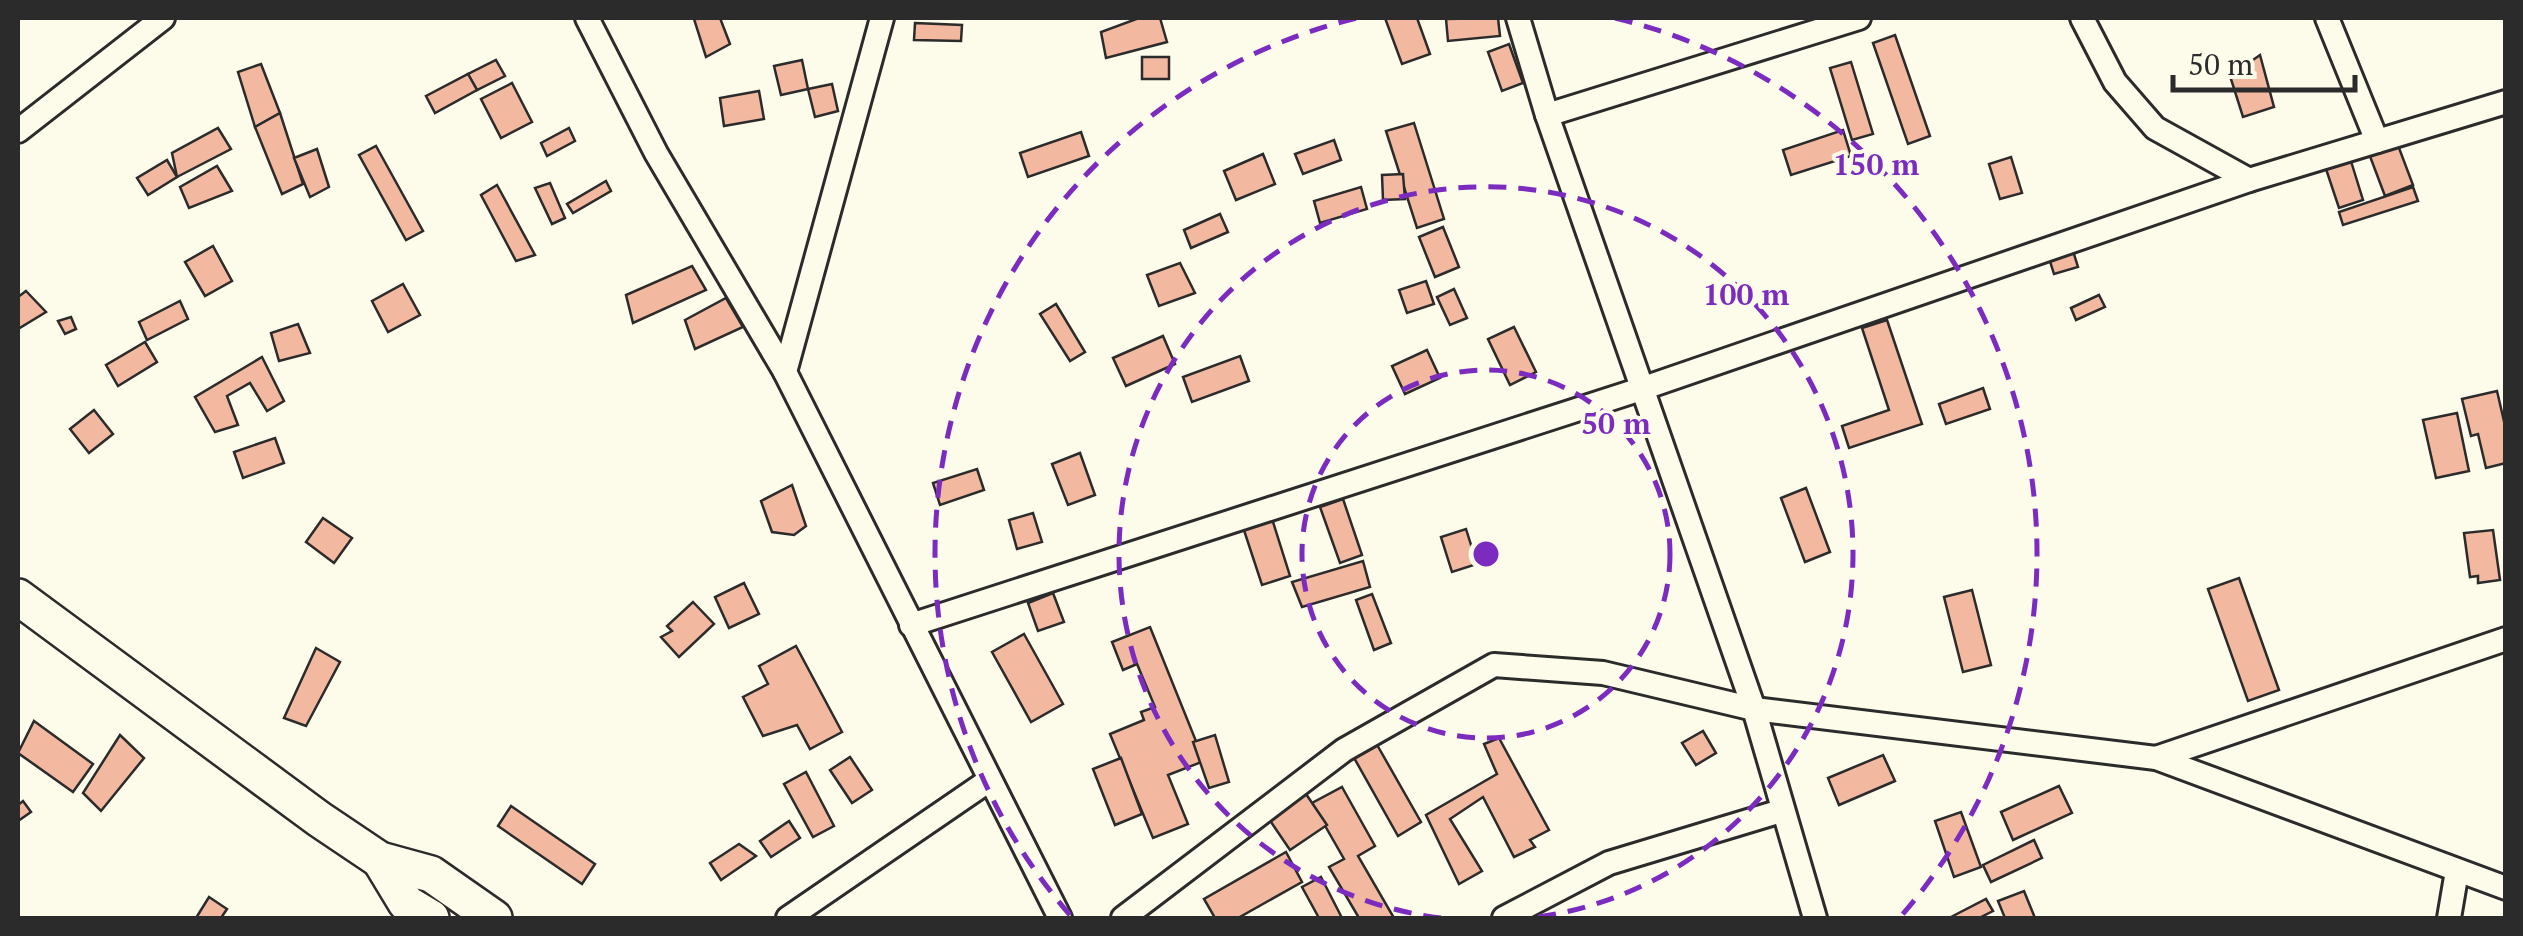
<svg xmlns="http://www.w3.org/2000/svg" width="2523" height="936" font-family="'PT Serif',serif">
<style>
.building{fill:#f2b8a0;stroke:#2b2b2b;stroke-width:2.5}
.lines{fill:none;stroke-linecap:round;stroke-linejoin:round}
.street-casing{stroke:#2b2b2b;stroke-width:28}
.primary-casing{stroke:#2b2b2b;stroke-width:40}
.street{stroke:#fdfbea;stroke-width:22}
.primary{stroke:#fdfbea;stroke-width:35}
.ring{fill:none;stroke:#7b2cbf;stroke-width:5;stroke-dasharray:18 12}
.centre{fill:#7b2cbf;stroke:#fdfbea;stroke-width:5}
.ring-label{font-size:30px;text-anchor:middle;font-weight:bold;fill:#7b2cbf;stroke:#fdfbea;stroke-width:8;stroke-linejoin:round;paint-order:stroke}
</style>
<rect width="100%" height="100%" fill="#fdfbea"/>
<g class="building">
<polygon points="720,18 730,44 706,57 694,19"/>
<polygon points="1139,18 1160,18 1167,42 1106,58 1101,32"/>
<polygon points="1385,18 1417,18 1430,54 1402,64"/>
<polygon points="1498,18 1500,36 1448,41 1446,19"/>
<polygon points="915,23 962,25 961,41 914,40"/>
<polygon points="1895,35 1930,136 1908,144 1873,43"/>
<polygon points="1509,44 1523,83 1502,91 1488,52"/>
<polygon points="2260,55 2274,107 2243,117 2230,76"/>
<rect x="1142" y="57" width="27" height="22"/>
<polygon points="496,60 505,76 477,90 468,74"/>
<polygon points="802,60 808,89 781,95 774,66"/>
<polygon points="1851,62 1873,134 1852,140 1830,68"/>
<polygon points="261,64 280,113 255,127 238,72"/>
<polygon points="468,74 477,90 435,113 426,96"/>
<polygon points="512,83 532,122 501,138 481,99"/>
<polygon points="832,84 838,111 815,117 808,89"/>
<polygon points="759,91 764,119 724,126 720,98"/>
<polygon points="280,113 303,184 282,194 255,127"/>
<polygon points="1414,123 1444,219 1417,228 1386,131"/>
<polygon points="218,128 231,149 177,177 172,153"/>
<polygon points="569,128 575,141 547,156 541,143"/>
<polygon points="1843,130 1851,156 1791,175 1783,150"/>
<polygon points="1081,132 1089,156 1028,177 1020,153"/>
<polygon points="1334,140 1341,160 1303,174 1295,154"/>
<polygon points="2396,140 2413,185 2385,196 2368,151"/>
<polygon points="376,146 423,231 406,240 359,155"/>
<polygon points="317,149 329,187 310,197 294,158"/>
<polygon points="1263,154 1275,184 1236,200 1224,171"/>
<polygon points="2011,157 2022,193 2000,199 1989,164"/>
<polygon points="2350,158 2363,200 2339,208 2325,166"/>
<polygon points="167,160 177,177 148,195 137,178"/>
<polygon points="217,166 232,191 189,208 180,187"/>
<polygon points="1403,174 1405,199 1383,200 1382,175"/>
<polygon points="606,181 611,191 573,213 567,204"/>
<polygon points="550,183 565,218 552,224 535,188"/>
<polygon points="497,185 535,255 516,261 481,195"/>
<polygon points="1361,187 1367,209 1320,223 1314,201"/>
<polygon points="2413,187 2418,201 2343,225 2339,212"/>
<polygon points="1220,214 1228,232 1191,248 1184,230"/>
<polygon points="1443,227 1459,267 1435,277 1419,237"/>
<polygon points="213,246 232,281 205,296 185,262"/>
<polygon points="2073,251 2078,267 2054,274 2049,258"/>
<polygon points="1180,263 1195,293 1159,306 1147,275"/>
<polygon points="692,266 706,290 633,323 626,295"/>
<polygon points="1426,281 1434,304 1407,313 1399,290"/>
<polygon points="403,284 420,315 388,332 372,301"/>
<polygon points="1454,289 1467,318 1450,325 1437,297"/>
<polygon points="26,291 46,312 18,329 18,297"/>
<polygon points="2099,295 2105,307 2076,320 2071,308"/>
<polygon points="726,298 743,327 695,349 685,320"/>
<polygon points="180,301 188,319 147,340 139,322"/>
<polygon points="1056,304 1085,352 1070,361 1040,314"/>
<polygon points="71,317 76,329 65,334 58,321"/>
<polygon points="1887,320 1922,424 1849,448 1842,426 1889,410 1862,328"/>
<polygon points="298,324 310,353 279,361 271,333"/>
<polygon points="1514,327 1536,372 1510,385 1488,339"/>
<polygon points="1163,336 1175,364 1126,386 1113,358"/>
<polygon points="145,342 157,362 118,386 106,365"/>
<polygon points="1427,350 1440,378 1405,394 1392,366"/>
<polygon points="1240,356 1249,381 1192,402 1183,377"/>
<polygon points="262,357 284,401 267,411 250,383 227,396 238,425 215,432 195,397"/>
<polygon points="1983,388 1990,409 1946,424 1939,404"/>
<polygon points="2497,391 2506,430 2506,463 2486,468 2478,434 2471,436 2462,399"/>
<polygon points="94,410 113,434 89,453 70,429"/>
<polygon points="2457,413 2469,471 2436,478 2423,420"/>
<polygon points="275,438 284,463 243,478 234,452"/>
<polygon points="1080,453 1095,495 1068,505 1052,464"/>
<polygon points="977,469 984,490 940,505 933,483"/>
<polygon points="792,485 806,526 794,535 772,532 761,501"/>
<polygon points="1806,488 1830,552 1805,562 1781,498"/>
<polygon points="1343,499 1362,555 1340,563 1320,507"/>
<polygon points="1268,506 1290,576 1262,585 1239,515"/>
<polygon points="1033,513 1042,542 1017,549 1009,520"/>
<polygon points="323,518 352,538 334,563 306,542"/>
<polygon points="1466,529 1477,564 1452,572 1441,537"/>
<polygon points="2493,530 2500,580 2478,583 2478,576 2470,577 2464,533"/>
<polygon points="1363,561 1370,587 1302,607 1292,582"/>
<polygon points="2239,578 2279,690 2248,701 2208,589"/>
<polygon points="744,583 759,614 729,628 715,597"/>
<polygon points="1972,590 1991,665 1963,672 1944,597"/>
<polygon points="1053,593 1064,622 1038,631 1028,603"/>
<polygon points="1372,594 1391,643 1374,650 1356,600"/>
<polygon points="693,602 714,624 679,657 661,637 672,631 667,626"/>
<polygon points="1150,627 1204,761 1168,775 1188,824 1153,838 1110,734 1144,720 1141,712 1155,707 1137,664 1123,670 1112,642"/>
<polygon points="1024,634 1063,704 1031,722 992,652"/>
<polygon points="796,646 842,732 810,749 797,725 763,736 743,697 768,684 759,666"/>
<polygon points="316,648 340,662 306,726 284,718"/>
<polygon points="34,721 93,764 73,792 18,753"/>
<polygon points="1703,731 1716,753 1696,765 1682,743"/>
<polygon points="120,735 144,758 101,811 83,793"/>
<polygon points="1215,735 1229,782 1209,788 1193,742"/>
<polygon points="1499,738 1549,830 1530,840 1535,847 1514,857 1483,797 1450,819 1482,871 1459,884 1426,815 1497,774 1484,744"/>
<polygon points="1376,743 1421,822 1398,836 1353,756"/>
<polygon points="1883,755 1895,781 1839,805 1828,778"/>
<polygon points="850,757 872,790 852,803 830,770"/>
<polygon points="1121,758 1142,814 1115,825 1093,769"/>
<polygon points="806,772 834,826 813,837 784,784"/>
<polygon points="2059,786 2072,813 2013,840 2001,812"/>
<polygon points="1342,787 1375,846 1358,856 1394,918 1359,918 1329,867 1344,859 1312,803"/>
<polygon points="1304,791 1327,825 1290,850 1267,816"/>
<polygon points="23,801 31,812 18,821 18,805"/>
<polygon points="511,806 595,864 582,884 498,826"/>
<polygon points="1961,812 1981,867 1954,877 1935,821"/>
<polygon points="789,821 800,838 771,857 760,841"/>
<polygon points="2034,840 2042,858 1991,882 1983,865"/>
<polygon points="739,844 756,856 721,880 710,863"/>
<polygon points="1286,852 1302,882 1238,918 1215,918 1204,899"/>
<polygon points="1321,877 1342,918 1319,918 1302,887"/>
<polygon points="2024,891 2035,918 2005,918 1998,901"/>
<polygon points="209,897 227,909 221,918 196,918"/>
<polygon points="1986,899 1993,911 1979,918 1949,918"/>
</g>
<g class="lines">
<defs>
<g id="street">
<polyline points="587,18 656,153 785,372"/>
<polyline points="882,18 785,372 1060,918"/>
<polyline points="1518,18 1547,115 1754,709 1815,918"/>
<polyline points="2082,18 2115,82 2155,128 2249,180"/>
<polyline points="2327,18 2377,141"/>
<polyline points="1547,115 1859,18"/>
<polyline points="18,131 163,18"/>
<polyline points="911,625 1641,389 2249,180 2506,102"/>
<polyline points="2156,758 2506,639"/>
<polyline points="788,918 988,781"/>
<polyline points="1123,918 1344,750 1494,665 1603,673 1754,709 2156,758 2506,888"/>
<polyline points="1504,918 1609,863 1781,811"/>
<polyline points="2449,918 2457,871"/>
</g>
<g id="primary">
<polyline points="18,597 319,819 380,860 431,874 494,918"/>
<polyline points="380,860 406,903 431,918"/>
</g>
</defs>
<use href="#street" class="street-casing"/>
<use href="#primary" class="primary-casing"/>
<use href="#street" class="street"/>
<use href="#primary" class="primary"/>
</g>
<g class="ring">
<circle cx="1486" cy="554" r="184"/>
<path d="M1441 918A367 367 0 1 1 1531 918"/>
<path d="M1070 915A551 551 0 0 1 1357 18M1615 18A551 551 0 0 1 1902 915"/>
</g>
<circle cx="1486" cy="554" r="15" class="centre"/>
<g class="ring-label">
<text x="1876" y="175">150 m</text>
<text x="1746" y="305">100 m</text>
<text x="1616" y="434">50 m</text>
</g>
<rect width="2523" height="936" fill="none" stroke="#2b2b2b" stroke-width="40"/>
<path d="M2173 75v15h182v-15" fill="none" stroke="#2b2b2b" stroke-width="5"/>
<text x="2188" y="75" font-size="30" fill="#2b2b2b" stroke="#fdfbea" stroke-width="8" paint-order="stroke">50 m</text>
</svg>
